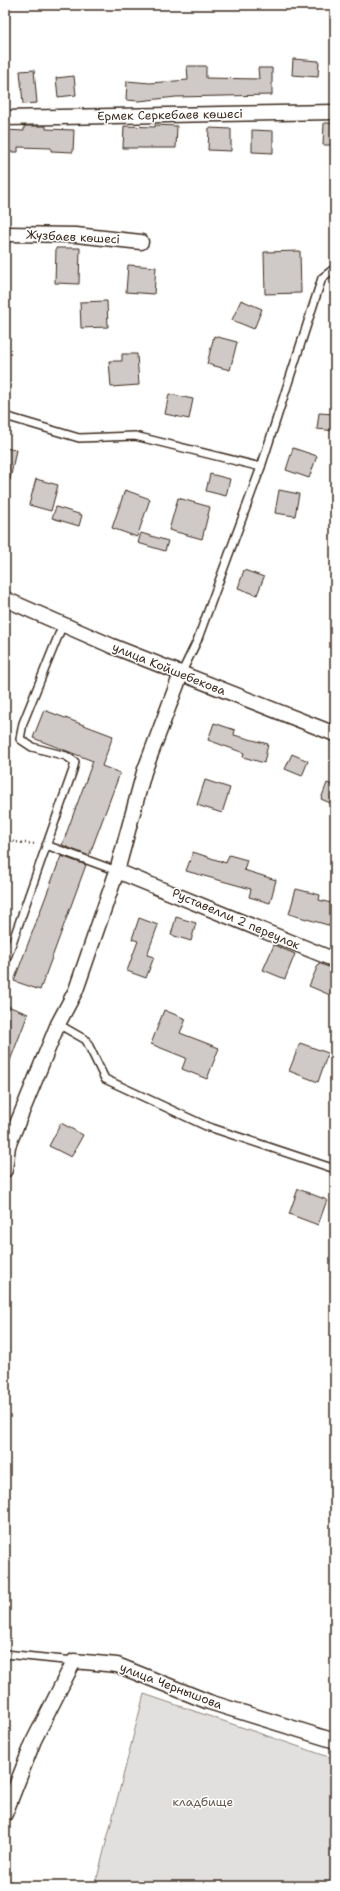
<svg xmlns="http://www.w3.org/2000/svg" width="340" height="1891" font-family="'Shantell Sans',sans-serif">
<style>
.green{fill:#e2e0de;stroke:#8e857e}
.building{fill:#cfcac7;stroke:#3b2a1e}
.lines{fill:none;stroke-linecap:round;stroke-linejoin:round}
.service-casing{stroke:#3b2a1e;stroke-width:10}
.minor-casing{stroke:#3b2a1e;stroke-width:17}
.path{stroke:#3b2a1e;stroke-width:2.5;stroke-dasharray:1 3;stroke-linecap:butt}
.service{stroke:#fff;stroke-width:7}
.minor{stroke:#fff;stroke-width:14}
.labels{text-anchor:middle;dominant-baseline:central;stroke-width:3;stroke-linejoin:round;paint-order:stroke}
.street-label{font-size:12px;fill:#3b2a1e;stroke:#fff}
.park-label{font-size:12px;fill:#65584e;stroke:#fff}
</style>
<rect width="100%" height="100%" fill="#fff"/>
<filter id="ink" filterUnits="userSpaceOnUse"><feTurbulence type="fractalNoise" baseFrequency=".025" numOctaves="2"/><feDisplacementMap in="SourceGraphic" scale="8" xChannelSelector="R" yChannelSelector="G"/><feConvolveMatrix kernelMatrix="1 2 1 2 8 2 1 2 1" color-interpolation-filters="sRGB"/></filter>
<g filter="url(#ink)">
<polygon class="green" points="144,1694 335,1759 335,1886 95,1886"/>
<g class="building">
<polygon points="293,59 319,61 318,77 292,75"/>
<polygon points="187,66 206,66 206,78 259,79 258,68 272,68 272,95 176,97 139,101 126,100 127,81 150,83 188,80"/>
<polygon points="34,70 37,103 23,104 20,71"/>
<polygon points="74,76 76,95 58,97 56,78"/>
<polygon points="324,123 335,123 335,145 323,145"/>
<polygon points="155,125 177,126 176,148 123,148 124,126 155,127"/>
<polygon points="24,126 46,126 46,129 74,130 73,152 51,151 51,148 18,147 18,152 5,152 5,130 24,131"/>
<polygon points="209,128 231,129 231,151 208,150"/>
<polygon points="252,130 273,131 273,153 252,152"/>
<polygon points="56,248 80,248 79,284 55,283"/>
<polygon points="300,251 301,293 265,294 264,252"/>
<polygon points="128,265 156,267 154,294 126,292"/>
<polygon points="241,300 262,309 254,329 232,320"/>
<polygon points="107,301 108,327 81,328 80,302"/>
<polygon points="214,336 237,342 230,370 207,364"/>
<polygon points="122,354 137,354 139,385 111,387 109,361 122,361"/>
<polygon points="169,394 193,399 189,419 165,414"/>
<polygon points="319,413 335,414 335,431 317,429"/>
<polygon points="5,448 16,450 10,480 5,480"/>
<polygon points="293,448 317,456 309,478 286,470"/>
<polygon points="210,474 230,479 226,496 206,491"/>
<polygon points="36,479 58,485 51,511 29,505"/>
<polygon points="125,490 150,499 137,537 112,528"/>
<polygon points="279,490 299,494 295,516 275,513"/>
<polygon points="178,498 210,507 202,539 169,530"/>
<polygon points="56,507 82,515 79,526 52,518"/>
<polygon points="141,533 168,541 165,551 138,543"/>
<polygon points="244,570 264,577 257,595 238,588"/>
<polygon points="44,710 113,736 102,766 120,773 89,856 62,845 93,761 33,738"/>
<polygon points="214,723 235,730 234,735 268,744 264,763 243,757 244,753 208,740"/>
<polygon points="292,754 308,761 302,776 285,769"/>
<polygon points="205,780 230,788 222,813 197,805"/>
<polygon points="327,783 335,786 335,805 321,799"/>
<polygon points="193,852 226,863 229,855 247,860 244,870 276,880 270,903 249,897 251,889 186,871"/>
<polygon points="61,856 86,865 40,990 14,981"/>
<polygon points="296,889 320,895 319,900 335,904 335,927 289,914"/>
<polygon points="176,917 196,923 191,941 171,935"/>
<polygon points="139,918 158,925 147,955 154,957 146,978 127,971 138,941 132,939"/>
<polygon points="274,945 295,954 285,979 263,970"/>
<polygon points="319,963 335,970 335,982 330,995 309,986"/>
<polygon points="5,1005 28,1014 6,1071 5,1071"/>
<polygon points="164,1010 186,1019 180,1033 219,1048 207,1079 182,1069 186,1058 151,1044"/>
<polygon points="300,1043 328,1053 318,1082 289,1071"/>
<polygon points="61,1123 83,1135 71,1157 49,1146"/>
<polygon points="298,1189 327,1200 318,1225 289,1214"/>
</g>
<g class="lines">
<defs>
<g id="service">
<polyline points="5,416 79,438 135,436 261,467"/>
<polyline points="181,674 197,641 261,467 322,278 335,268"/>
<polyline points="46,845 117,871"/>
<polyline points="5,963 73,770 75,762 66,756 32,747 20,739 23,723 63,624"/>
<polyline points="58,1024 86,1040 105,1079 206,1126 335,1169"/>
<polyline points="5,1654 74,1661"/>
</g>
<g id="minor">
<polyline points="5,118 335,112"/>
<polyline points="5,234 76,235 141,242"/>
<polyline points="5,599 112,646 335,734"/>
<polyline points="117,871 335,960"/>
<polyline points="5,1170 8,1146 58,1024 76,990 117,871 144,772 181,674"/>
<polyline points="5,1814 34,1740 74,1661 117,1665 209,1702 335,1741"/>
</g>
</defs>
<use href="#service" class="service-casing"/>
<use href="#minor" class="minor-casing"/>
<polyline class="path" points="5,841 36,844"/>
<use href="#service" class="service"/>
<use href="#minor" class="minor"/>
</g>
</g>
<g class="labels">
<g class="street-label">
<text transform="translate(170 115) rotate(-1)">Ермек Серкебаев көшесі</text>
<text transform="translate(73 237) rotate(3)">Жүзбаев көшесі</text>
<text transform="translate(169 669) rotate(22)">улица Койшебекова</text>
<text transform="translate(236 919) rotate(23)">Руставелли 2 переулок</text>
<text transform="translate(171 1686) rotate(21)">улица Чернышова</text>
</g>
<g class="park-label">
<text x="203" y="1802">кладбище</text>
</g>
</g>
<rect width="340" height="1891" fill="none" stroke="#fff" stroke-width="20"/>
<rect x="10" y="10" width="320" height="1871" fill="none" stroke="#3b2a1e" stroke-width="1.5" filter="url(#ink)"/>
</svg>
